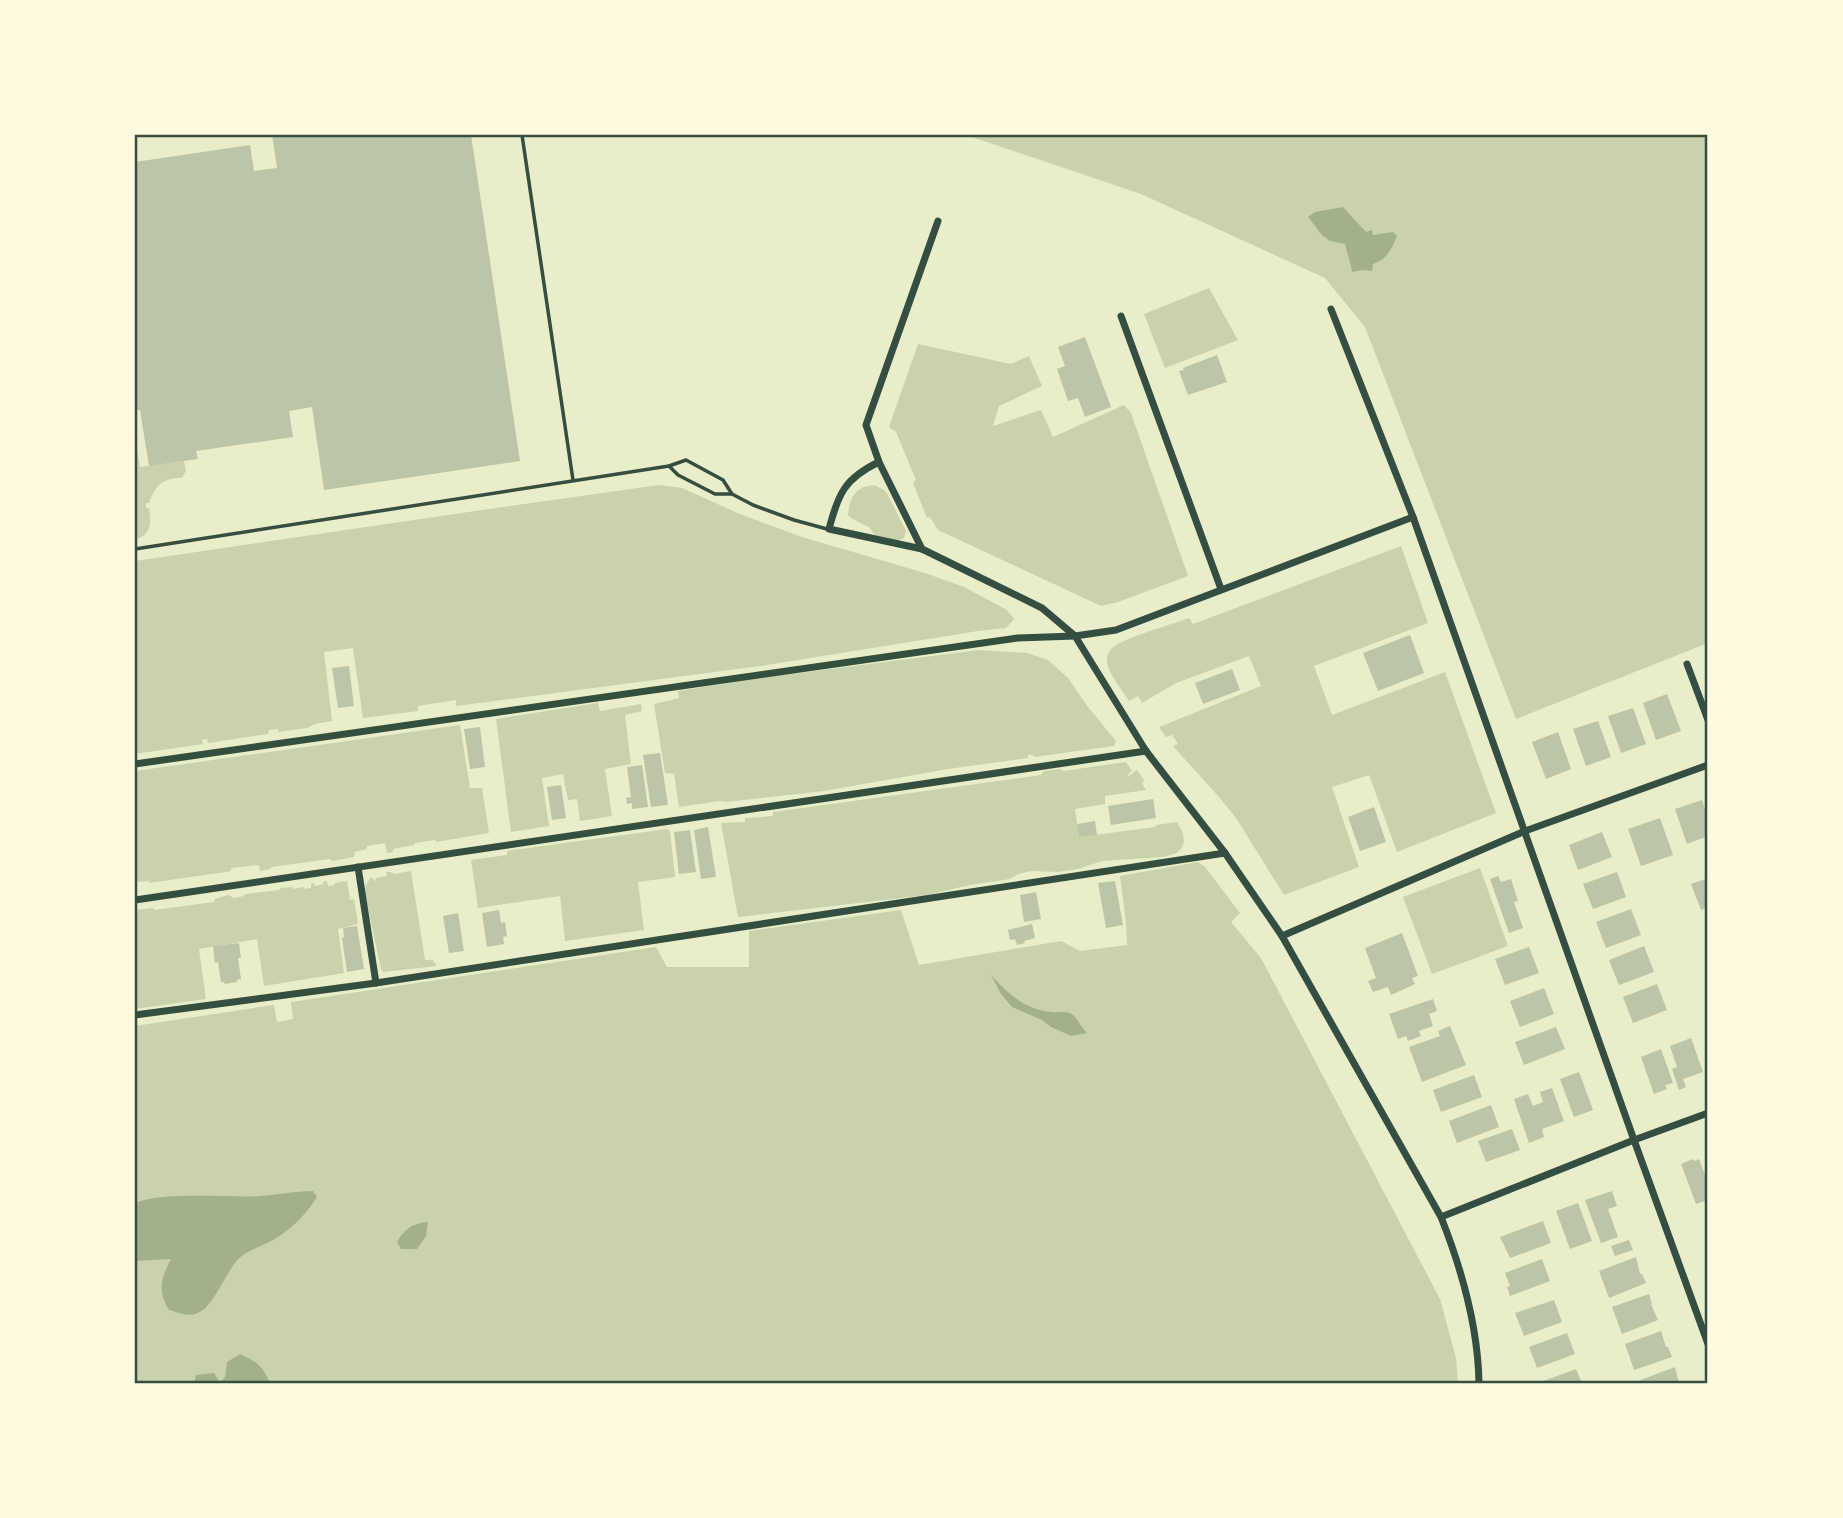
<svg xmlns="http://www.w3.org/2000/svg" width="1843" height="1518" font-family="Arial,sans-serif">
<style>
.green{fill:#cad2ad}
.water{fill:#a3b18a}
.building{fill:#bcc5a7}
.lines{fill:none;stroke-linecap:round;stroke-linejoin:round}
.service{stroke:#344e41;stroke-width:3.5}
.minor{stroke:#344e41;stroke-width:7}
.neatline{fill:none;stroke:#344e41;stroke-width:2.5}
</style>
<rect width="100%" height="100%" fill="#e9edc9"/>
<g class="green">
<polygon points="966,135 1708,135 1708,643 1516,719 1365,327 1325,278 1141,194"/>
<polygon points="1209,288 1238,340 1165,368 1144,314"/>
<polygon points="918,344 1011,364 1029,356 1042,386 999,406 993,426 1041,410 1053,437 1124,405 1131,413 1188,576 1118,602 1101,606 938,530 930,517 927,518 913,483 916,480 896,432 889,427"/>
<path d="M 136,442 L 140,467 L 184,461 L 186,471 L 182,478 C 162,478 156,485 149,503 L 146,503 L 146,508 L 149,508 C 151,523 152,534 135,540 L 135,443 Z"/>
<polygon points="659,485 682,488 740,514 802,537 925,573 964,587 1007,610 1014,619 1006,628 978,631 767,665 456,706 456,700 418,706 418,711 363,718 353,648 324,652 332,721 315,724 307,728 278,732 278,729 269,730 268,734 208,743 207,739 202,740 203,744 135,754 135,561 475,511"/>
<path d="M 874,485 L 884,490 L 888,495 L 906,531 L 904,538 L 898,541 L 877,536 L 873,533 L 870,528 L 851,518 L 848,515 C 850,497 855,487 874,485 Z"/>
<path d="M 1401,546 L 1428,623 L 1314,666 L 1332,715 L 1445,672 L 1496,813 L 1397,852 L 1369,775 L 1332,787 L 1359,867 L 1284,895 L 1236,818 L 1219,797 L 1173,746 L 1178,744 L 1172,735 L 1166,737 L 1159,727 L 1261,686 L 1249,656 L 1176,683 L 1142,703 L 1138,696 L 1129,701 C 1123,691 1109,674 1107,663 C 1106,658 1108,652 1112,648 C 1125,637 1171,625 1189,618 L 1193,624 Z"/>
<polygon points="979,650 1027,653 1048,660 1068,678 1088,707 1116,741 1114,746 1034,757 1033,755 1028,755 1028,758 948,769 824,791 726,802 720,801 679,807 674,774 665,773 654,704 679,698 678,691 768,677"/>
<polygon points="598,703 600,711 641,704 642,711 625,715 631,764 605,769 612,816 580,821 577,799 568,800 563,774 542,778 549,826 511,832 496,719"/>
<polygon points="460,725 470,788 482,788 489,833 436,842 435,840 415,843 414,845 393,849 393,852 387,853 385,843 367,846 367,849 355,852 354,857 333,861 329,859 272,867 270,869 260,871 259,865 231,868 231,871 226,872 149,883 149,881 137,882 135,885 135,771"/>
<polygon points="1126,762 1132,771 1127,775 1129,776 1137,770 1144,780 1142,784 1146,790 1105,796 1105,804 1075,809 1079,837 1155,827 1156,825 1177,822 1183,833 1184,842 1181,849 1177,853 1163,857 1102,861 1078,869 1058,872 1031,871 1018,874 1010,879 970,885 927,895 738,917 721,823 745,822 745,818 773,816 773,812 1028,777 1041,775 1044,771 1061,769 1063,771"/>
<polygon points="667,829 670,831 675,877 638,882 644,930 565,941 560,896 478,908 471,860 507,855 507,851"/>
<polygon points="1198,862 1205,867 1240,913 1231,922 1261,958 1440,1299 1456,1358 1458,1383 135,1383 135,1026 274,1005 277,1022 293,1019 291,1002 656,947 667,967 749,967 749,931 901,910 919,965 1061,941 1080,951 1127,945 1126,923 1120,876"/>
<polygon points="1480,868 1508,946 1432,974 1403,897"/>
<polygon points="411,871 425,960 433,960 437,966 383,972 381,969 365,893 366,885 371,877 375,881 376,878 387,876 386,872 391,872 394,874"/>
<polygon points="327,881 328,886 334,885 335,883 347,881 350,900 354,899 358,924 338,929 344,973 264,986 257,939 199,949 206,999 135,1009 135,910 153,908 154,910 214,902 215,899 228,895 234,898 244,896 245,894 279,890 280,888 292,887 293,889 304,887 305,889 311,888 311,884 314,883 315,886 323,884 323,882"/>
</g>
<g class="water">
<path d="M 1343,207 L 1366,232 L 1372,230 L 1373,235 L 1393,232 L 1397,236 C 1392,248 1387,260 1373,264 L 1372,271 L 1362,270 L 1352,272 C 1351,262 1347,254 1345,244 L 1330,241 L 1322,235 L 1308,217 L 1315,212 Z"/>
<path d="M 991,975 C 1008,994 1025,1009 1051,1012 C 1058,1013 1067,1010 1073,1015 C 1078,1020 1082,1028 1087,1033 L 1071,1036 L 1051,1027 L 1042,1020 L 1012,1007 L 1001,994 Z"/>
<path d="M 313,1191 L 317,1197 C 305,1216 291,1230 271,1241 C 258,1248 244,1251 234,1264 C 226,1275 212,1306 200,1312 C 189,1318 180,1313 169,1310 C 157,1289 161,1279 171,1259 L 135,1261 L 135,1204 C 155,1191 231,1198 259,1196 C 277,1195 295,1191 313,1191 Z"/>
<path d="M 428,1222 L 426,1236 L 417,1249 L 401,1249 L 397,1242 C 404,1229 413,1223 428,1222 Z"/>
<path d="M 240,1354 C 257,1362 262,1365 270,1383 L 194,1383 L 196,1375 L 214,1373 L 220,1382 L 225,1377 L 227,1362 Z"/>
</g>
<g class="building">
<polygon points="272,135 471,135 520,461 324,490 312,407 289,411 293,437 196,451 198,459 149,466 140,410 135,410 135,162 250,145 254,171 277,168"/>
<polygon points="1085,337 1111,407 1085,417 1078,398 1068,401 1057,369 1065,366 1058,347"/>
<polygon points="1217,355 1227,382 1188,395 1179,371 1184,370 1183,368"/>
<polygon points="1410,635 1424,673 1378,691 1363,653"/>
<polygon points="349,666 354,706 338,708 332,668"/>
<polygon points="1232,669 1240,690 1203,704 1195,683"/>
<polygon points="1667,694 1681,731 1656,740 1643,703"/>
<polygon points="1633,708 1646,744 1621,753 1608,716"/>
<polygon points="1598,721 1611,757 1586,766 1573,729"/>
<polygon points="480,727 485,767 470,769 464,729"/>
<polygon points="1558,732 1571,769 1546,779 1532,742"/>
<polygon points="660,753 668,805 651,807 643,755"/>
<polygon points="642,765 648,807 632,809 632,803 627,804 626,798 631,797 627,767"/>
<polygon points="561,785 566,818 552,820 547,787"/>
<polygon points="1153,799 1156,818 1111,825 1108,806"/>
<polygon points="1702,800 1708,818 1708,836 1687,844 1675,809"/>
<polygon points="1374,807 1386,842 1360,851 1348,817"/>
<polygon points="1660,818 1673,855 1641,866 1628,829"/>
<polygon points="1095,821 1097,835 1079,837 1077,824"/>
<polygon points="708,827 716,877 701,879 694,830"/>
<polygon points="690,830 696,872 679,874 674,832"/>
<polygon points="1602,832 1612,857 1578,870 1569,845"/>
<polygon points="1617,872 1626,897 1593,909 1583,884"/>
<polygon points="1498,876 1501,882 1511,879 1518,901 1514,902 1523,928 1509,933 1490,879"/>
<polygon points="1708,878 1708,907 1701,910 1691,884"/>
<polygon points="1115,881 1123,925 1106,928 1098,883"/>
<polygon points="1036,892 1041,919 1024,922 1020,895"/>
<polygon points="1631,909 1641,935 1606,948 1596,922"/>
<polygon points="499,910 501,923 505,922 507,936 503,937 504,944 487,947 482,913"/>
<polygon points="458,913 464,951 449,953 443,916"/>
<polygon points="1032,924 1035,938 1024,941 1025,943 1017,945 1015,939 1010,940 1008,930"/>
<polygon points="357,926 364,969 347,972 342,938 344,937 343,928"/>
<polygon points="1402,933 1418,976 1412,978 1415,984 1391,995 1388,987 1373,992 1368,981 1376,978 1365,948"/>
<polygon points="239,943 241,958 238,958 241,979 237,980 237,982 225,984 224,982 221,982 218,962 215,963 213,946"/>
<polygon points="1644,946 1654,972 1619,985 1609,960"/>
<polygon points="1529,947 1539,973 1505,985 1495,959"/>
<polygon points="1657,984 1667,1010 1633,1023 1623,997"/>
<polygon points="1544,988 1554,1014 1520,1027 1510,1001"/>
<polygon points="1433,999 1437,1011 1429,1014 1433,1026 1419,1031 1421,1036 1408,1041 1406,1036 1398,1039 1389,1014"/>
<polygon points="1450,1026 1466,1065 1422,1082 1409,1047 1440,1036 1438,1031"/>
<polygon points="1556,1027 1565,1049 1524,1065 1515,1042"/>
<polygon points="1691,1038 1703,1072 1683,1079 1686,1087 1679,1090 1672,1069 1677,1067 1670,1046"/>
<polygon points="1661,1049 1673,1083 1665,1085 1667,1089 1654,1094 1641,1057"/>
<polygon points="1579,1072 1593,1110 1574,1117 1560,1079"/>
<polygon points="1474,1075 1482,1097 1441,1112 1433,1090"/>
<polygon points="1552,1088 1564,1121 1542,1129 1544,1137 1529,1143 1514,1099 1528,1094 1533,1106 1543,1102 1540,1092"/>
<polygon points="1491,1105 1499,1127 1457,1143 1449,1121"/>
<polygon points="1512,1129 1520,1150 1486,1162 1478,1141"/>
<polygon points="1693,1159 1694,1161 1699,1159 1708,1183 1708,1200 1696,1204 1681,1164"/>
<polygon points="1612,1191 1617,1206 1608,1209 1618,1237 1601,1243 1585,1200"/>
<polygon points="1578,1203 1592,1241 1570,1249 1556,1211"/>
<polygon points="1543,1221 1551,1243 1510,1258 1500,1237"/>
<polygon points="1629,1240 1633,1250 1615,1256 1611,1246"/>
<polygon points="1636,1257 1640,1274 1642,1274 1646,1283 1609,1298 1599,1271"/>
<polygon points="1542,1259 1550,1281 1510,1296 1507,1287 1510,1286 1505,1273"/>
<polygon points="1649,1294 1652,1304 1651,1304 1658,1320 1622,1334 1612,1307"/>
<polygon points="1554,1300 1562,1322 1524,1336 1515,1313"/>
<polygon points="1661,1331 1666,1347 1668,1347 1672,1357 1634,1370 1625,1344"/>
<polygon points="1567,1333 1575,1354 1537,1368 1529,1347"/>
<polygon points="1675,1367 1679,1383 1639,1383 1638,1381"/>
<polygon points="1576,1369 1582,1383 1538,1383"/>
</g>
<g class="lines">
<g class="service">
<polyline points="522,135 573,480"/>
<polyline points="669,466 678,475 715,494 732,494"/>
<polyline points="135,549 669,466 686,460 723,480 732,494 753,505 794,520 827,529"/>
</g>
<g class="minor">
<polyline points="1331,309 1413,517 1634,1140 1708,1344"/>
<polyline points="1121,316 1221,589"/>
<path d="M 879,462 C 845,478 838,494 829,529 L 922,549 L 1042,608 L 1075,636 L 1146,751 L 1225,853 L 1282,936 L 1441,1217 C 1462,1270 1478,1326 1479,1383"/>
<polyline points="922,549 879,462 866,425 938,221"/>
<polyline points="1687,664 1708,720"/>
<polyline points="135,764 1018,638 1075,636 1116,630 1413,517"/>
<polyline points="358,867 376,983"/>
<polyline points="135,900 1146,751"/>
<polyline points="1282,936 1525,831 1708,765"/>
<polyline points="135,1015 376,983 1225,853"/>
<polyline points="1441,1217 1634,1140 1708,1113"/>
</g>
</g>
<rect width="1843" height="1518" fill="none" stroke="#fefae0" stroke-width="273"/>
<rect x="136" y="136" width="1570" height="1246" class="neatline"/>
</svg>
